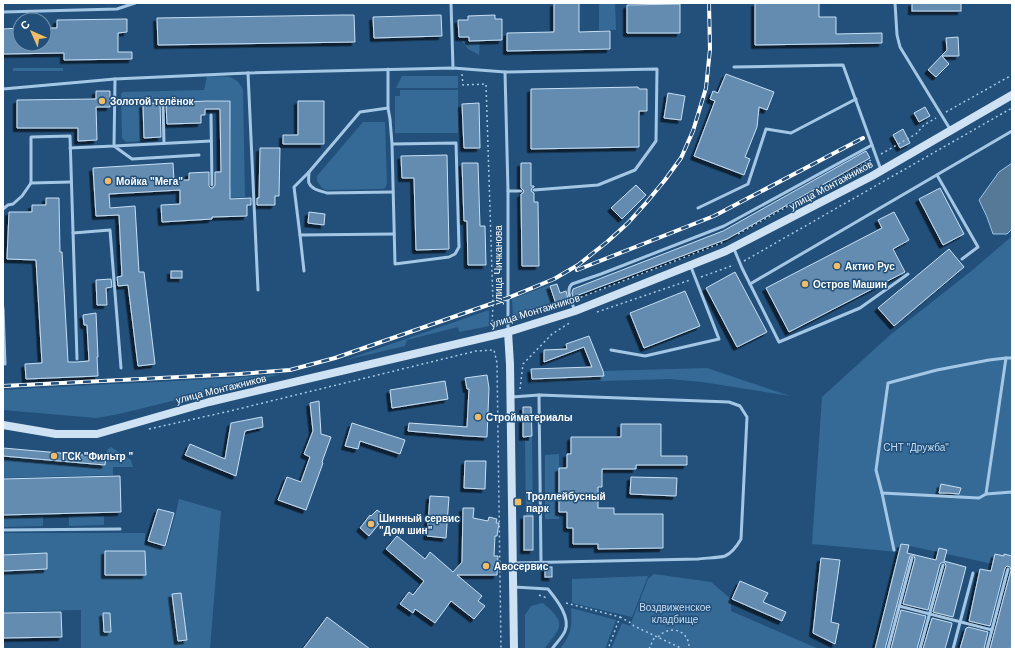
<svg xmlns="http://www.w3.org/2000/svg" width="1015" height="652" font-family="Helvetica,sans-serif">
<style>
.green{fill:#356a97}
.water{fill:#577998;stroke:#98c3e6}
.building{fill:#638cb0;stroke:#c7dff4;filter:url(#shadow)}
.lines{fill:none;stroke-linecap:round;stroke-linejoin:round}
.path{stroke:#a4c7e5;stroke-width:1.5;stroke-dasharray:2 3;stroke-linecap:butt}
.service{stroke:#a4c7e5;stroke-width:3}
.secondary{stroke:#cee2f4;stroke-width:8}
.rail-casing{stroke:#fff;stroke-width:4}
.rail{stroke:#22507a;stroke-width:2.5;stroke-dasharray:8;stroke-linecap:butt}
.poi-dot{fill:#f0bc67;stroke:#22507a;stroke-width:1.5}
.labels{text-anchor:middle;dominant-baseline:central;stroke-width:3;stroke-linejoin:round;paint-order:stroke}
.poi-label{font-size:10px;font-weight:bold;fill:#fff;stroke:#22507a;text-anchor:start}
.street-label{font-size:10px;fill:#fff;stroke:#22507a}
.park-label{font-size:10px;fill:#c7dff4;stroke:#22507a}
</style>
<defs>
<filter id="shadow"><feDropShadow dx="-3.5" dy="3.5" stdDeviation="0" flood-color="#0009"/></filter>
</defs>
<rect width="100%" height="100%" fill="#22507a"/>
<g class="green">
<polygon points="599,3 615,3 616,30 599,30"/>
<polygon points="462,41 480,41 479,55 468,49"/>
<rect x="13" y="68" width="50" height="3"/>
<path d="M 207,76 C 217,77 230,74 237,81 C 240,84 242,87 243,90 L 245,197 L 208,199 L 208,189 L 231,188 L 230,100 L 142,103 L 144,141 L 126,142 L 122,138 L 121,94 L 123,92 L 204,90 Z"/>
<polygon points="402,76 458,76 458,88 396,88"/>
<polygon points="400,90 458,90 458,133 395,133 395,96 400,96"/>
<polygon points="363,122 385,122 387,184 385,188 383,189 326,190 322,188 317,181 317,176"/>
<polygon points="1012,236 1012,556 1005,554 1004,556 993,564 901,544 898,552 812,544 822,397 889,336 975,268"/>
<polygon points="549,285 556,305 513,318 512,299"/>
<polygon points="489,310 489,326 459,332 458,327 407,340 405,346 345,360"/>
<polygon points="707,368 790,396 702,382 670,379 530,383 530,379 603,376 603,371"/>
<path d="M 281,374 L 119,414 L 96,418 L 3,410 L 3,390 C 96,384 189,382 281,374 Z"/>
<polygon points="529,436 532,436 533,516 526,516 525,441 529,441"/>
<polygon points="111,447 131,460 133,467 113,467 113,475 3,478 3,456 105,465 107,450"/>
<polygon points="559,454 559,519 545,519 545,455"/>
<polygon points="179,499 221,511 210,649 81,649 81,610 3,612 3,533 145,533 145,543 166,547 176,513"/>
<polygon points="43,516 43,526 3,527 3,517"/>
<polygon points="69,516 104,516 104,525 69,526"/>
<polygon points="654,574 711,582 731,599 731,611 819,649 611,649 622,623 630,626 648,579"/>
<polygon points="648,576 632,617 572,603 572,579"/>
<path d="M 543,603 C 567,624 562,626 544,649 L 525,649 L 525,615 L 531,606 Z"/>
<path d="M 571,608 L 616,620 L 605,649 L 560,649 C 572,634 572,626 571,608 Z"/>
</g>
<polygon class="water" points="1012,163 1012,229 1007,234 993,234 987,217 979,200 999,172"/>
<g class="building">
<polygon points="554,3 579,3 579,32 610,31 610,49 507,51 507,33 554,32"/>
<polygon points="755,3 819,3 819,17 836,17 836,34 882,33 882,43 755,45"/>
<rect x="912" y="3" width="49" height="8"/>
<polygon points="680,4 680,33 627,33 627,5"/>
<polygon points="342,15 354,15 355,42 158,45 157,18"/>
<polygon points="441,15 442,36 374,38 373,17"/>
<polygon points="495,15 495,19 502,19 502,40 469,41 469,37 459,37 458,20 468,20 468,16"/>
<polygon points="127,19 127,32 118,33 118,52 132,52 132,59 64,60 64,53 3,54 3,29 20,28 20,44 44,44 44,28 57,28 57,20"/>
<polygon points="958,37 959,56 942,56 949,64 936,77 928,70 947,50 946,38"/>
<polygon points="726,74 774,92 767,110 759,107 757,127 745,157 750,159 744,175 694,156 715,101 710,99 713,91 718,93"/>
<polygon points="638,87 639,89 647,89 647,111 639,111 639,147 531,149 531,89"/>
<polygon points="96,91 110,91 110,107 96,107 97,140 78,141 78,128 17,128 17,100 96,99"/>
<polygon points="668,93 685,96 681,120 664,118"/>
<polygon points="207,101 230,101 230,199 251,198 251,205 247,205 247,216 212,217 212,219 162,222 161,205 180,204 180,190 109,194 110,208 135,206 139,272 144,272 155,364 138,366 128,285 118,286 117,277 122,276 119,215 96,216 93,168 173,163 174,180 189,180 189,173 209,172 209,186 211,188 213,188 215,185 215,172 221,172 220,109 205,109 205,115 201,115 201,123 167,124 166,103"/>
<polygon points="298,101 324,101 324,144 283,144 283,135 298,135"/>
<polygon points="156,103 160,103 161,137 144,138 143,104"/>
<polygon points="479,103 480,148 464,148 462,104"/>
<polygon points="925,107 930,116 919,122 914,113"/>
<polygon points="903,129 910,143 900,148 893,135"/>
<polygon points="260,148 280,148 279,196 275,196 275,205 257,205 257,198 259,198"/>
<polygon points="866,151 870,158 727,239 573,297 572,293 573,289 723,231"/>
<polygon points="447,155 449,249 416,250 414,178 402,178 401,156"/>
<polygon points="462,163 478,163 480,226 485,226 486,265 468,265 467,221 464,221"/>
<polygon points="521,163 531,163 531,186 534,186 534,187 532,188 531,191 534,193 534,202 538,202 539,266 522,266 521,194 523,193 524,191 521,188"/>
<polygon points="636,185 646,195 622,219 611,208"/>
<polygon points="940,188 964,234 943,245 919,199"/>
<polygon points="46,198 59,198 60,252 62,252 68,362 77,362 89,361 87,325 84,325 83,315 96,313 98,357 97,357 98,376 26,379 25,364 42,363 36,260 7,259 9,212 32,212 32,205 46,205"/>
<polygon points="309,212 325,214 324,225 308,223"/>
<polygon points="894,212 909,240 893,249 905,272 789,332 766,288 882,228 878,220"/>
<polygon points="949,249 964,267 894,326 878,308"/>
<rect x="171" y="271" width="11" height="7"/>
<polygon points="735,272 767,332 737,347 706,288"/>
<polygon points="111,279 112,287 106,288 107,305 97,305 96,280"/>
<polygon points="557,284 560,293 566,291 568,299 563,301 563,302 556,304 550,286"/>
<polygon points="685,291 700,326 644,348 630,313"/>
<polygon points="589,336 603,371 604,376 532,379 531,369 592,367 584,347 544,362 544,350 567,349 566,344"/>
<polygon points="487,375 489,388 487,437 467,436 408,431 409,423 467,427 469,389 467,389 465,378"/>
<polygon points="445,381 448,399 392,408 390,390"/>
<polygon points="319,401 321,434 331,437 322,462 323,463 306,510 278,500 287,477 301,482 310,457 304,454 313,431 310,403"/>
<polygon points="523,407 531,407 532,436 523,437"/>
<polygon points="262,417 263,427 245,431 236,476 185,455 190,444 225,459 231,423"/>
<polygon points="352,423 405,440 400,454 360,441 358,449 345,446"/>
<polygon points="621,424 661,424 661,456 687,456 687,465 636,465 636,469 602,469 602,487 598,487 598,508 614,508 614,514 663,514 663,548 598,549 598,544 573,544 573,528 567,528 567,512 559,512 559,468 567,468 567,454 571,454 571,437 621,437"/>
<polygon points="3,448 106,457 105,465 3,456"/>
<polygon points="465,461 486,461 485,489 464,488"/>
<polygon points="120,476 121,512 3,515 3,479"/>
<polygon points="631,477 677,478 676,496 630,494"/>
<polygon points="941,484 961,488 959,494 947,493 939,493"/>
<polygon points="430,496 449,497 446,538 427,536"/>
<polygon points="463,508 474,508 473,518 488,521 489,517 497,519 496,523 499,523 497,536 495,536 494,556 498,556 497,575 457,575 482,596 478,601 485,606 474,619 451,601 435,623 415,609 413,613 400,604 409,592 413,595 424,581 386,549 397,536 425,559 430,552 453,572 462,562"/>
<polygon points="158,509 174,513 165,546 148,541"/>
<polygon points="377,510 384,515 377,523 379,524 369,536 360,528 370,515 371,516"/>
<rect x="524" y="516" width="9" height="34"/>
<polygon points="901,544 909,545 907,553 936,560 939,548 947,550 944,561 966,567 953,617 933,612 946,566 945,563 943,562 941,563 940,564 928,610 903,604 915,559 914,556 910,556 885,649 875,649"/>
<polygon points="105,551 145,551 146,575 105,575"/>
<polygon points="47,553 47,569 3,571 3,555"/>
<polygon points="995,554 1004,556 1004,554 1012,556 1012,644 1011,649 990,649 1011,570 1010,567 1007,566 1005,568 990,626 969,621 980,569 991,571"/>
<polygon points="821,558 840,560 831,622 839,624 835,644 813,633"/>
<rect x="545" y="567" width="7" height="10"/>
<polygon points="740,581 768,593 763,602 786,612 782,621 732,599"/>
<polygon points="181,593 187,640 178,641 172,594"/>
<polygon points="901,610 926,616 917,649 891,649"/>
<polygon points="61,612 62,637 3,638 3,613"/>
<polygon points="103,613 110,613 111,632 104,632"/>
<polygon points="327,617 370,649 303,649"/>
<polygon points="932,618 952,623 952,624 945,649 923,649"/>
<polygon points="968,627 988,632 984,649 960,649 966,628 967,628"/>
</g>
<g class="lines">
<g class="path">
<polyline points="462,74 463,85 486,84 493,303 492,325"/>
<polyline points="946,112 1012,75"/>
<polyline points="881,154 916,134 924,125 936,118"/>
<polyline points="738,234 871,160"/>
<polyline points="744,261 1012,108"/>
<polyline points="701,277 734,265"/>
<polyline points="576,299 724,242"/>
<polyline points="597,312 690,280"/>
<polyline points="514,319 565,303"/>
<polyline points="492,325 502,322"/>
<polyline points="520,389 523,364 552,334 571,322"/>
<polyline points="149,429 230,411 476,351 494,350 497,363 501,649"/>
<polyline points="539,595 547,598"/>
<polyline points="566,603 620,617 608,649"/>
<polyline points="620,617 631,623 634,626 683,649"/>
<path d="M 658,637 C 670,624 690,630 689,649"/>
<polyline points="649,649 655,636"/>
</g>
<g class="service">
<polyline points="451,3 453,68"/>
<polyline points="895,3 897,35 900,47 950,129"/>
<polyline points="3,12 117,9 135,3"/>
<polyline points="734,67 843,65 872,145"/>
<polyline points="388,69 388,108 390,119 392,144 395,264 449,257 455,254 459,247 456,143 392,144"/>
<polyline points="505,72 508,191 508,330"/>
<polyline points="248,73 258,290"/>
<polyline points="3,89 115,79 248,73 453,68 505,72 657,69 656,141 635,170 598,185 534,190"/>
<polyline points="163,103 164,143"/>
<path d="M 388,108 L 360,112 L 309,172 C 309,175 308,180 309,183 C 312,190 321,191 327,193 L 393,192"/>
<polyline points="211,115 212,185"/>
<polyline points="70,148 114,146 115,79"/>
<polyline points="199,155 132,159 114,146 211,141"/>
<polyline points="309,172 294,187 300,235 394,234"/>
<polyline points="937,175 978,247 962,259"/>
<polyline points="31,183 71,182"/>
<polyline points="508,191 521,191"/>
<polyline points="698,208 748,184 766,129 791,133 856,99"/>
<polyline points="3,209 8,205 13,204 22,196 31,183 31,137 70,136 77,359"/>
<polyline points="73,233 110,230 121,368"/>
<polyline points="300,235 304,271"/>
<polyline points="734,249 742,268 779,342 860,308 908,274"/>
<polyline points="750,284 1012,131"/>
<polyline points="3,308 5,364"/>
<path d="M 575,311 C 572,302 565,290 572,284 L 601,274 L 724,226 L 872,145 L 881,170"/>
<polyline points="611,350 645,356 719,339 691,267"/>
<polyline points="1012,358 1006,358 986,494 1012,492"/>
<polyline points="539,395 541,562"/>
<path d="M 512,397 L 539,395 L 729,402 L 740,406 L 747,417 L 741,539 C 737,546 732,553 725,556 C 719,558 704,558 698,559 L 513,563"/>
<polyline points="882,493 876,470 888,383 937,370 989,360 1006,358"/>
<polyline points="3,530 120,529"/>
<polyline points="894,550 882,493 979,498 986,494"/>
<path d="M 514,587 L 548,589 C 556,599 571,617 565,631 C 562,638 556,643 552,649"/>
<polyline points="899,606 992,630"/>
<polyline points="888,649 912,558"/>
<polyline points="920,649 943,565"/>
<polyline points="953,649 973,573"/>
<polyline points="987,649 1008,569"/>
</g>
<g class="secondary">
<polyline points="508,332 510,364 514,649"/>
<polyline points="3,425 56,434 97,434 209,402 508,332 575,311 726,251 872,176 1012,95"/>
</g>
<defs>
<g id="rail">
<polyline points="577,270 714,216 863,138"/>
<polyline points="3,386 239,374 290,370 335,358 508,298 554,279 578,265 607,242 628,223 646,203 665,180 681,158 693,131 706,88 710,49 709,3"/>
</g>
</defs>
<use href="#rail" class="rail-casing"/>
<use href="#rail" class="rail"/>
</g>
<g class="poi-dot">
<circle cx="102" cy="101" r="4"/>
<circle cx="108" cy="181" r="4"/>
<circle cx="837" cy="266" r="4"/>
<circle cx="805" cy="284" r="4"/>
<circle cx="478" cy="417" r="4"/>
<circle cx="54" cy="456" r="4"/>
<rect x="514" y="498" width="8" height="8" rx="2"/>
<circle cx="371" cy="524" r="4"/>
<circle cx="486" cy="566" r="4"/>
</g>
<g class="labels">
<g class="poi-label">
<text x="110" y="101">Золотой телёнок</text>
<text x="116" y="181">Мойка "Мега"</text>
<text x="845" y="266">Актио Рус</text>
<text x="813" y="284">Остров Машин</text>
<text x="486" y="417">Стройматериалы</text>
<text x="62" y="456">ГСК "Фильтр "</text>
<text x="526" y="496">Троллейбусный<tspan x="526" dy="12">парк</tspan></text>
<text x="379" y="518">Шинный сервис<tspan x="379" dy="12">"Дом шин"</tspan></text>
<text x="494" y="566">Авосервис</text>
</g>
<g class="street-label">
<text transform="translate(831 185) rotate(-28)">улица Монтажников</text>
<text transform="translate(498 265) rotate(-90)">улица Чичканова</text>
<text transform="translate(535 311) rotate(-17)">улица Монтажников</text>
<text transform="translate(221 389) rotate(-14)">улица Монтажников</text>
</g>
<g class="park-label">
<text x="916" y="447">СНТ "Дружба"</text>
<text x="675" y="607">Воздвиженское<tspan x="675" dy="12">кладбище</tspan></text>
</g>
</g>
<rect width="1015" height="652" fill="none" stroke="#ffffff" stroke-width="8"/>
<g transform="translate(32 32) rotate(315)"><circle r="19" fill="#22507a" stroke="#7a96af"/>
<path d="M0-3L7 15L0 10L-7 15Z" fill="#f0bc67"/>
<text y="-6" font-size="11" font-weight="bold" text-anchor="middle" fill="#ffffff">С</text>
</g>
</svg>
